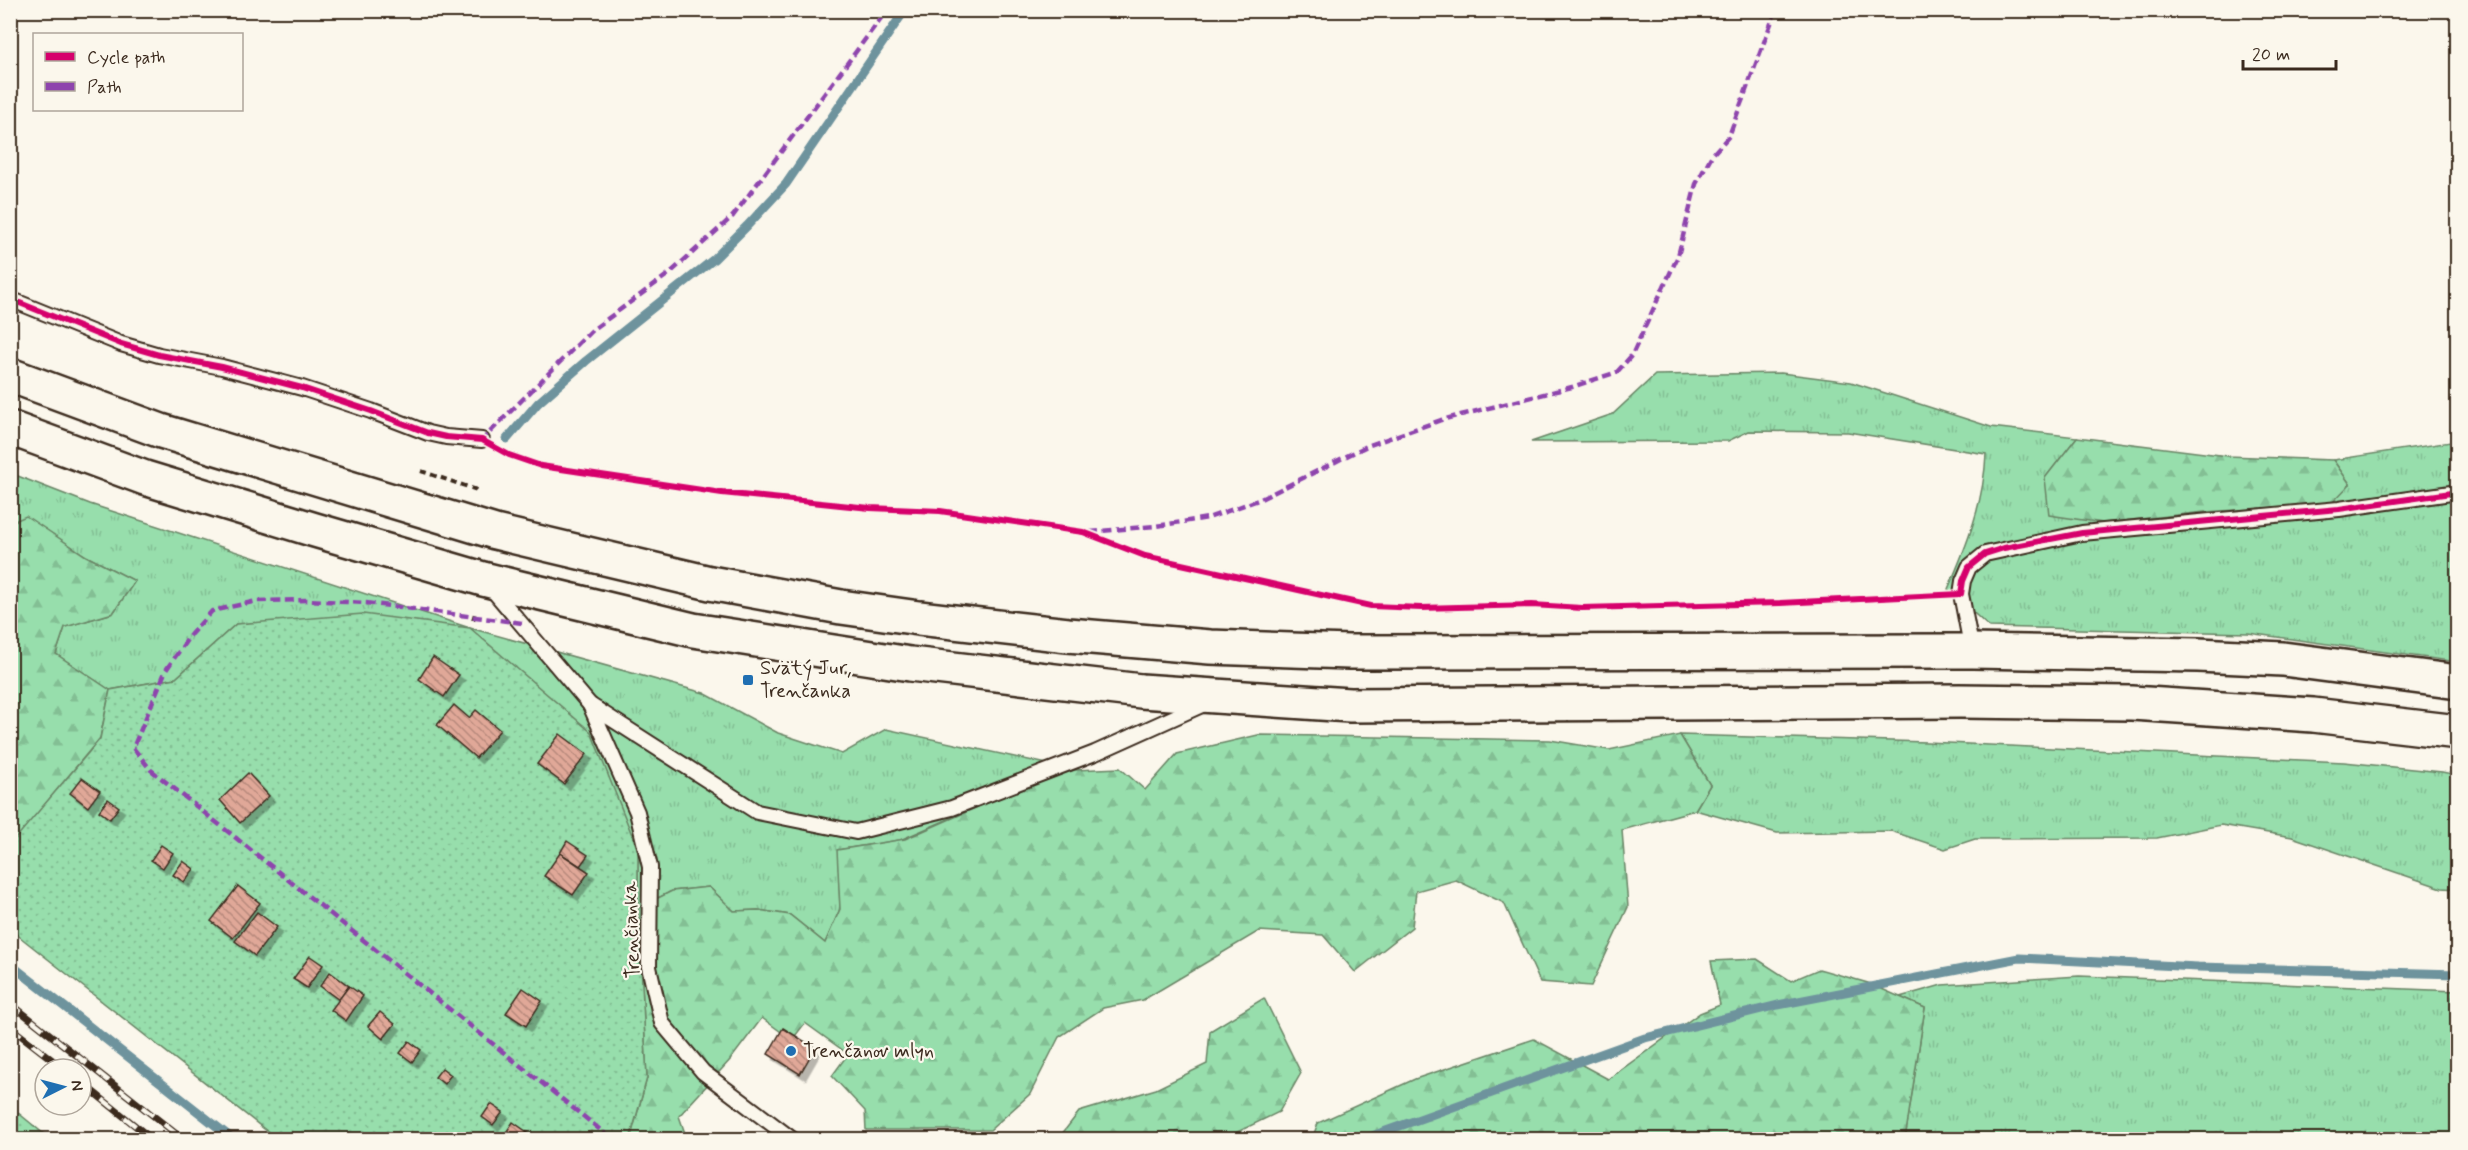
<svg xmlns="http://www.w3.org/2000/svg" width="2468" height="1150" font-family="Mynerve,sans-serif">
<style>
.grass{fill:url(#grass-tufts);stroke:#698465;stroke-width:1.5}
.forest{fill:url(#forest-firs);stroke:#698465;stroke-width:1.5}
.garden{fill:url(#garden-dots);stroke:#698465;stroke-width:1.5}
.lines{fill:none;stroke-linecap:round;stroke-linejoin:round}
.stream{stroke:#6e939d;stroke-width:9}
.building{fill:url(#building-back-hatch);stroke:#3b2a1e;stroke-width:1.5;filter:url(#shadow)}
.lane-casing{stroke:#3b2a1e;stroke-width:18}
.secondary-casing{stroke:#3b2a1e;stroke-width:38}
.path{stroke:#3b2a1e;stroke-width:4;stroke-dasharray:6 4.5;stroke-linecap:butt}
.lane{stroke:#fbf7ec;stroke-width:14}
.secondary{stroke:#fbf7ec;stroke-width:33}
.rail-casing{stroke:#3b2a1e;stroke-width:7}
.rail{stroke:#fbf7ec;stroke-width:4.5;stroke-dasharray:14;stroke-linecap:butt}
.quiet{stroke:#8e44ad;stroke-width:4.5;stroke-dasharray:9 4.5;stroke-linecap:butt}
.cycleway-casing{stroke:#fbf7ec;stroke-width:10}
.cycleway{stroke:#d6006c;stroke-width:6}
.poi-dot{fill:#1f6fb2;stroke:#fbf7ec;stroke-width:2}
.labels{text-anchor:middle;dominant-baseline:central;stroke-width:4.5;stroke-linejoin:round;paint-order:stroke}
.poi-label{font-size:20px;fill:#3b2a1e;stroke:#fbf7ec;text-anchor:start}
.street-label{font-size:20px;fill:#3b2a1e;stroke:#fbf7ec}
</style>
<defs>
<pattern id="grass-tufts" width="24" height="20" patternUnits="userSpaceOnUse" patternTransform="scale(1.5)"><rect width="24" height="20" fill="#97deac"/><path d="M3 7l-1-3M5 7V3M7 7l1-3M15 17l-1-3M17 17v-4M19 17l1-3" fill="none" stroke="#83bf94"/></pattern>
<pattern id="forest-firs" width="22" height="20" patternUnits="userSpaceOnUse" patternTransform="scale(1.5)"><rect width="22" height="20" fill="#97deac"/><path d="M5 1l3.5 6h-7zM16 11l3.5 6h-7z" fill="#83bf94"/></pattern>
<pattern id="garden-dots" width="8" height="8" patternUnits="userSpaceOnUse" patternTransform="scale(1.5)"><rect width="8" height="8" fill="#97deac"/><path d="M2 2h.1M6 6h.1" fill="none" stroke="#83bf94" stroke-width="1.8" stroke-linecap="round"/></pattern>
<pattern id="building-back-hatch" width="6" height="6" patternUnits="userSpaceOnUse" patternTransform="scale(1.5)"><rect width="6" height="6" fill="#e0a898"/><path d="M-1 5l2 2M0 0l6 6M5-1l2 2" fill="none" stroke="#b7897b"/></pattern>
<filter id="shadow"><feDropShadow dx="5.5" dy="5.5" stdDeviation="0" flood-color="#0004"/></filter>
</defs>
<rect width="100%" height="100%" fill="#fbf7ec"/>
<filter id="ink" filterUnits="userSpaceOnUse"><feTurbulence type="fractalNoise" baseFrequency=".0167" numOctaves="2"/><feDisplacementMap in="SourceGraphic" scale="12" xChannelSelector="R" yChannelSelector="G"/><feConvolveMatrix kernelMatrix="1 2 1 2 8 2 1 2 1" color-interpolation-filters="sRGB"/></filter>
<g filter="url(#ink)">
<g class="grass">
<path d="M 1781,373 L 1851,382 L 1991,427 L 2077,437 L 2045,478 L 2103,523 L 2205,512 L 2350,484 L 2333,460 L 2457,441 L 2457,662 L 2248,633 L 1989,627 L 1948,589 C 1967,545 1984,502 1986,454 L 1848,432 L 1749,431 L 1728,441 L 1531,442 L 1613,414 L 1655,375 Z"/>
<polygon points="10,473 90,504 470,628 704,693 778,733 842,754 886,729 1075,770 1037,781 900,840 838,850 840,909 825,943 790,915 758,910 734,911 709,887 672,891 638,908 638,850 236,624 176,678 110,690 56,654 65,627 113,613 135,581 86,556 26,517 11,523"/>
<polygon points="1680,735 1927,742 2344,762 2442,772 2457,775 2457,889 2442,888 2292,837 2221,825 2157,838 1975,839 1945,849 1891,831 1777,833 1695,810 1710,785"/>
<polygon points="2079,976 2457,991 2457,1139 1905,1139 1925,1008 1900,997 1942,985"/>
</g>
<g class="forest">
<polygon points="2077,437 2228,456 2333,460 2350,484 2331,504 2205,512 2103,523 2049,515 2045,478"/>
<polygon points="26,516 86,556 135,581 113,613 65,627 56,654 110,690 100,738 11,845 10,523"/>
<polygon points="1258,735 1550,740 1609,750 1680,735 1710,785 1695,810 1622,830 1628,907 1591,986 1540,982 1504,903 1456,880 1416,891 1412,927 1355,972 1323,935 1259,931 1143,1000 1103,1008 1059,1037 1030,1094 990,1130 866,1130 865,1111 832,1076 848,1054 805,1023 792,1040 762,1018 731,1059 679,1116 687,1139 630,1140 647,1078 638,908 672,891 709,887 734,911 758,910 790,915 825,943 840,909 837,850 905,839 1037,781 1075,770 1120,768 1145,790 1177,754"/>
<polygon points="1757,959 1791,981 1819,969 1868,983 1925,1008 1905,1139 1312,1139 1318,1123 1415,1079 1534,1039 1608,1079 1700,1013 1720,1005 1711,961"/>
<polygon points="1264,998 1301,1073 1279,1112 1223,1139 1058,1139 1079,1112 1156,1089 1207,1064 1210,1031"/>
</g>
<g class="garden">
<polygon points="363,614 470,628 591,732 638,850 638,908 647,1078 630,1139 277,1139 11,930 10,845 100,739 110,690 176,678 236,624"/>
<polygon points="11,1107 50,1139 11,1139"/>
</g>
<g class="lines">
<g class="stream">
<polyline points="507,439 538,403 586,361 714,259 747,226 786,184 905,10"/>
<polyline points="10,964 234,1140"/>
<polyline points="1361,1140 1645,1038 1778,1005 2019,958 2198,967 2458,974"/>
</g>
</g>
<g class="building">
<polygon points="433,657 459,675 444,697 419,679"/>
<polygon points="454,705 469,718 476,710 500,730 476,758 437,725"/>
<polygon points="560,734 587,754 564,784 537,764"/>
<polygon points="248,773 269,796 240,823 220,800"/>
<polygon points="82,778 100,791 88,807 70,793"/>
<polygon points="108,799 119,807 110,819 99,811"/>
<polygon points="567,841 588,855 580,866 560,853"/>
<polygon points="161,845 173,853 163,868 151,860"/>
<polygon points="560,853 589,872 573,895 544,876"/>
<polygon points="183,861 194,869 184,882 173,875"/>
<polygon points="238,886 260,903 233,938 211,921"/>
<polygon points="257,912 277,927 255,956 235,941"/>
<polygon points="310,956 323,965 307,988 293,979"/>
<polygon points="330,972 349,986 339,1000 320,986"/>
<polygon points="349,986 363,996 346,1021 331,1010"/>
<polygon points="523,988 542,1001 526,1026 506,1013"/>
<polygon points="380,1012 395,1024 383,1039 368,1026"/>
<polygon points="783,1028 815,1048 800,1074 768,1054"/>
<polygon points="409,1041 421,1050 412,1062 400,1053"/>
<polygon points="442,1068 451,1075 444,1084 435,1077"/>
<polygon points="491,1104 503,1112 493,1125 482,1117"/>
<polygon points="513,1122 527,1132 522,1140 507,1140 503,1137"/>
</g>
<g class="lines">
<defs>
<g id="lane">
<polyline points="10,299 121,344 159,355 222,367 302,388 371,411 428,433 446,437 482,440"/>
<polyline points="491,588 590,705 757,812 856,832 952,808 1095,753 1206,703"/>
<polyline points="1972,651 1961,594 1963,581 1969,567 1985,554 2082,533 2339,509 2458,492"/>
<polyline points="590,705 637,812 650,867 649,967 662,1023 703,1072 793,1140"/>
</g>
<g id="secondary">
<polyline points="10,375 161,431 495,532 710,583 841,607 919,618 1068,635 1210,647 1349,652 1972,651 2198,655 2283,659 2458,682"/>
<polyline points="10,428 145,478 315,530 483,579 693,630 910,664 1141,691 1350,705 1960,701 2132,703 2313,715 2458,732"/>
</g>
</defs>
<use href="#lane" class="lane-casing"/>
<use href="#secondary" class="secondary-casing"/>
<g class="path">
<polyline points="421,471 477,490"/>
<polyline points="473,620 476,610"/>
</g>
<use href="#lane" class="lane"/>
<use href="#secondary" class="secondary"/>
<defs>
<g id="rail">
<polyline points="10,1003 184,1140"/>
<polyline points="10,1027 64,1069"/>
<polyline points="81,1082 153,1140"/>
</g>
</defs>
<use href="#rail" class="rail-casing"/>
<use href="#rail" class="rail"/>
<g class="quiet">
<polyline points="484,441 482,440 591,331 670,273 733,216 887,10"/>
<polyline points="1090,532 1156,526 1208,518 1261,499 1367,446 1441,420 1572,387 1617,372 1632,355 1678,256 1696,184 1712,155 1729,136 1776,10"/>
<polyline points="522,623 366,603 306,600 257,601 212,611 191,634 166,670 133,748 151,770 613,1140"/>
</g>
<defs>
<polyline id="cycleway" points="10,299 121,344 159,355 222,367 302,388 371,411 428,433 446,437 482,440 509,455 541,466 722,493 870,508 940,511 1083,532 1145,556 1371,606 1421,608 1532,605 1582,608 1780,603 1961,594 1963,581 1969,567 1985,554 2004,548 2082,533 2339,509 2458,492"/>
</defs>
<use href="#cycleway" class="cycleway-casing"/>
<use href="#cycleway" class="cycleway"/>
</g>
</g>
<g class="poi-dot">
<rect x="742" y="674" width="12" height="12" rx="3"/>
<circle cx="791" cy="1051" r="6"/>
</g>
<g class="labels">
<g class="poi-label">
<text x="760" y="668">Svätý Jur,<tspan x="760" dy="23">Trenčanka</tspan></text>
<text x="803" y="1051">Trenčanov mlyn</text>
</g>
<g class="street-label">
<text transform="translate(632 930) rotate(-92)">Trenčianka</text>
</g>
</g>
<rect width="2468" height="1150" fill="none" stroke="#fbf7ec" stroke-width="36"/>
<rect x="18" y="18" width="2432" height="1114" fill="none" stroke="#3b2a1e" stroke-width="2" filter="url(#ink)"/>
<rect x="33" y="33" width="210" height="78" fill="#fbf7ec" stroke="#aea59a" stroke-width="1.5"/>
<rect x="45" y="52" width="30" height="9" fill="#d6006c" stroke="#aea59a" stroke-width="1.5"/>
<text x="87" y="63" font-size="18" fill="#3b2a1e">Cycle path</text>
<rect x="45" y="82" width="30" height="9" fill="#8e44ad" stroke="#aea59a" stroke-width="1.5"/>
<text x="87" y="93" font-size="18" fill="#3b2a1e">Path</text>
<g transform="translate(63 1087) rotate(84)"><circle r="28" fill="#fbf7ec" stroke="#aea59a" stroke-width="1.5"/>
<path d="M0-4.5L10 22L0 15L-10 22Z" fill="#1f6fb2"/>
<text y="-9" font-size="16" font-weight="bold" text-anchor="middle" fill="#3b2a1e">N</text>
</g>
<path d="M2243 60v9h93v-9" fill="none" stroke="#3b2a1e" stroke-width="3"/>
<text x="2252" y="60" font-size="18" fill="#3b2a1e" stroke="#fbf7ec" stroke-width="4.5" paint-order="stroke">20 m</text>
</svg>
